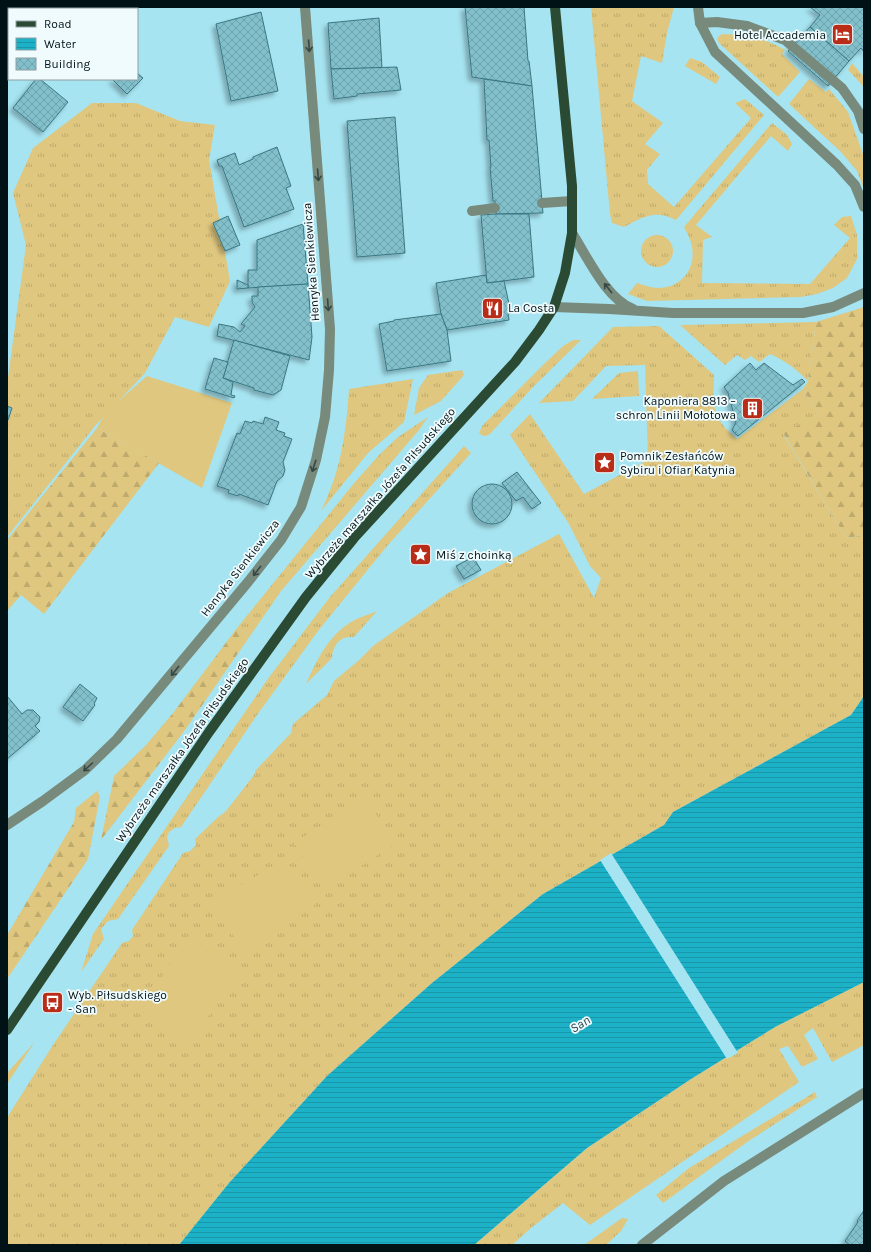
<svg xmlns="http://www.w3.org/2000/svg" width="871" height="1252" font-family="Karla,sans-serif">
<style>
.grass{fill:url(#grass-tufts)}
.forest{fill:url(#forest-firs)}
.garden{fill:#dfc77f}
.water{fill:url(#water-rules)}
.pier{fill:#a6e4f1}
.building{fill:url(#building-cross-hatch);stroke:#3a7782;filter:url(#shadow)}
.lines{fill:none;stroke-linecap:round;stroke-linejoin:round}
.lane{stroke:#788a7c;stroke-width:10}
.street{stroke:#788a7c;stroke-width:10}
.primary{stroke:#2a4a33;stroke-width:10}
.oneway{stroke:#364844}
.labels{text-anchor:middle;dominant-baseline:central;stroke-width:3.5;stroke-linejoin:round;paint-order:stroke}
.poi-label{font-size:12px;fill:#001216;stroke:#f0fbfe;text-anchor:start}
.street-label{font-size:12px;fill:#001216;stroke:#f0fbfe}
.water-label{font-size:13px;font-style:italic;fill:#2b474d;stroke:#f0fbfe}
</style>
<defs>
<pattern id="grass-tufts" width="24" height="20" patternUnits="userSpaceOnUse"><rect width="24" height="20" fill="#dfc77f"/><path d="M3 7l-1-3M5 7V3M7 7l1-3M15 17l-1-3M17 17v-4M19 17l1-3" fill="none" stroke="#beaa6d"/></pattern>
<pattern id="forest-firs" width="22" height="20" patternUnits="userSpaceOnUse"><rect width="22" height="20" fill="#dfc77f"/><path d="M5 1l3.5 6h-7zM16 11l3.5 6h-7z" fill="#beaa6d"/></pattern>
<pattern id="water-rules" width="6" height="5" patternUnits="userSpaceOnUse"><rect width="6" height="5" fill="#1cb1c7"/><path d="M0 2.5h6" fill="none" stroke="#1897aa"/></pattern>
<pattern id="building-cross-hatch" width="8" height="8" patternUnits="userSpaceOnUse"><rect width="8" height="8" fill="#81bfcb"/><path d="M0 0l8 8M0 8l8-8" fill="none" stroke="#6ea3ae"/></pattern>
<filter id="shadow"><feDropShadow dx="-3.5" dy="3.5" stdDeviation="2" flood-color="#0004"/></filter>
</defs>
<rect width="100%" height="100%" fill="#a6e4f1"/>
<g class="grass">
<path d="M 591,7 L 674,7 L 667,33 L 662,63 L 641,56 L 632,101 L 663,123 L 645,144 L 660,154 L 647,170 L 648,184 L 674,207 L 751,118 L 735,103 L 745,99 L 764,115 L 676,220 C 655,209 643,217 624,227 L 612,223 L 610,214 Z"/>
<path d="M 722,34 C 748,35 762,37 785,50 L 782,54 L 800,72 L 778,97 L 719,43 L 717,38 Z"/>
<polygon points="690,58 702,62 720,77 716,84 685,66"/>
<polygon points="852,63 864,77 864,87 848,70"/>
<polygon points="809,79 826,92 829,89 848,112 860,146 864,157 864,189 857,171 841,152 789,104"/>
<polygon points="92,103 136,103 180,121 215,125 209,160 230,281 209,327 175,317 145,373 95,426 7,537 7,385 26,245 13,193 33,148"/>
<path d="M 772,123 L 787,135 L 792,144 L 788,151 L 771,136 L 696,225 L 712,237 L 703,240 L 702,283 L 810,284 L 850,238 L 834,225 L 842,217 L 851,216 L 857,235 L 857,259 L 847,278 L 833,288 L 817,294 L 801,297 L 647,301 L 628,294 L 637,283 C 644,285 651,288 658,288 C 681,288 696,269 692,247 C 691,240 687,233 684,227 Z"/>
<circle cx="657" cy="251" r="16"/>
<path d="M 816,322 L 808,381 C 796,369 786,361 770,354 L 759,362 L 751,356 L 745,360 L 737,355 L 725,365 L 680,325 Z"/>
<path d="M 659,326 L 714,375 C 713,407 711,417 737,439 L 803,389 L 820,415 L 783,434 L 846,538 L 864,535 L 864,696 L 851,715 L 673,812 L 664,825 L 543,894 L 432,983 L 327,1076 L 229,1183 L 179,1245 L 7,1245 L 8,1116 L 53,1045 L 122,943 L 129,941 L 133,936 L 132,930 L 183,853 L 190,851 L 196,845 L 195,839 L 217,818 L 226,811 L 254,775 L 256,770 L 291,733 L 293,724 L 327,695 L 334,681 L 358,661 L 373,646 L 448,593 L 559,534 L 594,598 L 601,578 L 590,566 L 569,524 L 510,435 L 530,414 L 584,494 L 648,460 L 645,365 L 606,366 L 573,401 L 539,403 L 613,327 Z"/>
<polygon points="573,340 581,340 534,386 489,435 483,436 479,433 482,426 545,363 563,346"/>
<polygon points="462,370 464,375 441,401 414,415 419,388 428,375"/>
<polygon points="638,371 639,396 592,399 619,373"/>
<path d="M 413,379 L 404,422 L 368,453 L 321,511 C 341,471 346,433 349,389 Z"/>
<polygon points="428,417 419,430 281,591 250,636 237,628 355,482 380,454 398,437"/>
<polygon points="464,446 471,453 387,546 318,631 257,715 181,827 175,828 169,832 167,837 169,846 118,919 108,921 101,929 104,939 81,972 93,934 267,680 330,597"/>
<path d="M 377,611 L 354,637 C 351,637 347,637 344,638 C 336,641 332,650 332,658 L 306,684 C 316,662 327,638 348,624 C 356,618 368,615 377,611 Z"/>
<polygon points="864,982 864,1045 832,1062 813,1028 804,1035 818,1059 802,1067 788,1046 779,1049 799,1082 590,1225 563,1203 531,1228 512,1245 474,1245 587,1148 691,1079 775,1027"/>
<polygon points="34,1043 7,1084 7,1073"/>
<polygon points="815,1092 817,1097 747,1142 663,1203 656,1195 689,1168"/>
<polygon points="622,1218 628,1219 621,1231 606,1245 584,1245"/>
</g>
<g class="forest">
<polygon points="864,307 864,535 846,538 783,433 820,415 803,389 808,381 816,322"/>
<polygon points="97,428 159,463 44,614 21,595 7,611 7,540"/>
<polygon points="237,628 250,636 185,730 101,840 114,776 146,745 173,713"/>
<polygon points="97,791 100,796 88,859 7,979 7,935 74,822 76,808"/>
</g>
<g class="garden">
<polygon points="147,376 232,403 202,488 97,428 106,412"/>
<polygon points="365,797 395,844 324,890 294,843"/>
<polygon points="285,858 315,905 243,951 213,903"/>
<polygon points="189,937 239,972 187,1047 138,1013"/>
</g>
<polygon class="water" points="864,696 864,982 775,1027 691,1079 587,1148 474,1245 179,1245 229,1183 327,1076 432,983 543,894 664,825 673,812 851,715"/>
<polygon class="pier" points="611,853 738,1053 727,1059 600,860"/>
<g class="building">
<polygon points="465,7 524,7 528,61 529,61 532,86 472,77"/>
<polygon points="810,7 864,7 864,52 861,48 849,61 810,27 820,15"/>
<polygon points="261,12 278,91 231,101 216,24"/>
<polygon points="379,18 382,68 331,69 328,23"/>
<polygon points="810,27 849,61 828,86 788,51"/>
<polygon points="397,67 401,90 357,94 357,96 334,99 331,69"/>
<polygon points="137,73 143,78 127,94 112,79 137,79"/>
<polygon points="36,79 40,79 68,102 43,132 13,108"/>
<polygon points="484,79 532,86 543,213 496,214 495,201 493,201 490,167 491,167 489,140 487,140"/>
<polygon points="395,117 405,253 357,257 347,121"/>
<polygon points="277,147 291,186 286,188 294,209 244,227 222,166 219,166 217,160 235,153 239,165 253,159 253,157"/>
<polygon points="496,214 529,214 534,277 487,283 481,215"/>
<polygon points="228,216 240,245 225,251 213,223"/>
<polygon points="303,224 308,284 248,288 248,270 257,270 257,240"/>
<polygon points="486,275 487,283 504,281 511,313 508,314 509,320 447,330 441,314 436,283"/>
<polygon points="237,280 248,285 248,288 237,289"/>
<polygon points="308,284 312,337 309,360 217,336 219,324 234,327 240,332 245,326 241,324 255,307 252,302 252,296 258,296 258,287"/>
<polygon points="441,314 447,330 451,361 387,371 379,324 394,321 394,320"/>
<polygon points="234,340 290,356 281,390 273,395 254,390 254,388 223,378"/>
<polygon points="214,358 228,362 223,378 233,382 231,395 235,396 234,398 205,389"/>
<polygon points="750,363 756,370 764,363 793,385 802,379 805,382 738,436 732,430 736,422 728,393 724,387"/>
<polygon points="7,406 12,408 8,420 7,420"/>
<polygon points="265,417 279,422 276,430 285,433 284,436 292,439 283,462 285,470 283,476 277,481 268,505 239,494 238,496 228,493 229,490 217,486 237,433 240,434 245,421 252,423 253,421 263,424"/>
<polygon points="517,472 541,503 532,509 523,497 516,501 502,483"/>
<circle cx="492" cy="504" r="20"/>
<polygon points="473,557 481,570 464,579 456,566"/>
<polygon points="80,684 97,698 94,704 95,705 83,721 63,707"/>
<polygon points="7,696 22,714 27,710 33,710 40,717 39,722 35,726 40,731 7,759"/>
<polygon points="864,1210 864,1245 850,1245 845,1241 858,1222 857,1221"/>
</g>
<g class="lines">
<g class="lane">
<polyline points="698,7 700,23 715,52 837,165 855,185 864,207"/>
<polyline points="700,23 717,22 747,26 785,40 842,88 858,111 864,129"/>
<polyline points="542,203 572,201"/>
<polyline points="472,211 495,208"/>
<path d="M 572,233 C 587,256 606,299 633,309"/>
<polyline points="554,307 609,309 673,313 803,313 833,307 864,293"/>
</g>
<g class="street">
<polyline points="7,825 43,801 85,770 117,739 248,582 281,540 301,507 316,460 325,417 329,370 330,329 305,7"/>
<polyline points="642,1245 724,1181 864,1093"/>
</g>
<polyline class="primary" points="7,1030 209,732 306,597 354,538 515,362 539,330 554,307 565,273 572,233 572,186 555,7"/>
</g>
<defs><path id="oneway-shaft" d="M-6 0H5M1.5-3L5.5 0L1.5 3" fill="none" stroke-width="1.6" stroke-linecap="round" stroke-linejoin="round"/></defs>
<g class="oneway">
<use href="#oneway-shaft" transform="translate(309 46) rotate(86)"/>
<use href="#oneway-shaft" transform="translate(318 175) rotate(86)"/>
<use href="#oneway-shaft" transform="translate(608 288) rotate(-128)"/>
<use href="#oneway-shaft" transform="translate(328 305) rotate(86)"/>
<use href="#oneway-shaft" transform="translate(314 466) rotate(108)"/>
<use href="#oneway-shaft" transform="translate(257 571) rotate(128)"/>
<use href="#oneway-shaft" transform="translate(175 671) rotate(129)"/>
<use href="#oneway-shaft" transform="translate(88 767) rotate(138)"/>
</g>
<defs>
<symbol id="hotel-square" viewBox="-11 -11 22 22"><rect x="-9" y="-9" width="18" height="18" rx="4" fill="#b92c17" stroke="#f0fbfe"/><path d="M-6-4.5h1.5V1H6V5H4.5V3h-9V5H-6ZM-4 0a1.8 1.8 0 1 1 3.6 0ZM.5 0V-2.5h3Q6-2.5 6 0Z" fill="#fff"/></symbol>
<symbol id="restaurant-square" viewBox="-11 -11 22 22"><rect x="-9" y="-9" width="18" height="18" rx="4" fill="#b92c17" stroke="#f0fbfe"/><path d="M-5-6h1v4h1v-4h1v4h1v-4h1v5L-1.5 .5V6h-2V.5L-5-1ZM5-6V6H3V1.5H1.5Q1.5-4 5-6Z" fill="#fff"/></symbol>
<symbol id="building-square" viewBox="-11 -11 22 22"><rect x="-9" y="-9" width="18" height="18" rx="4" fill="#b92c17" stroke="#f0fbfe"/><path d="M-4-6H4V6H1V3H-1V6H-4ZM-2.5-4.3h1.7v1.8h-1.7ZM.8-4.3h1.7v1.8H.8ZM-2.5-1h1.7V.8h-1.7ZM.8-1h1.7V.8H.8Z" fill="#fff"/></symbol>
<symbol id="sight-square" viewBox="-11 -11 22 22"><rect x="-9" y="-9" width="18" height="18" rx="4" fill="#b92c17" stroke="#f0fbfe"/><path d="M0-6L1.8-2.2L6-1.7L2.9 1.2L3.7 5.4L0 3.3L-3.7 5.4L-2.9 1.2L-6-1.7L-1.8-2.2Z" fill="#fff"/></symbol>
<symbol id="bus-square" viewBox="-11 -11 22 22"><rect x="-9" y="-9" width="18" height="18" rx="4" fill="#b92c17" stroke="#f0fbfe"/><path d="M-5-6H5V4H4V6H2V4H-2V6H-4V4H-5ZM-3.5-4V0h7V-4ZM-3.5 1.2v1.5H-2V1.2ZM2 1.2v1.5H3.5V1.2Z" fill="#fff"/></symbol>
</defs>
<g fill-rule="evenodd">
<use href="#hotel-square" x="830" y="22" width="25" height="25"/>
<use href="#restaurant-square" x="480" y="296" width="25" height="25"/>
<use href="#building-square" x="740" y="396" width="25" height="25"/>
<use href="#sight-square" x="592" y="450" width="25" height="25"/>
<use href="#sight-square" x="408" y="542" width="25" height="25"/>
<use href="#bus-square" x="40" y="990" width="25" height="25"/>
</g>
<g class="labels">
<g class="poi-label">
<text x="826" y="35" text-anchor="end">Hotel Accademia</text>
<text x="508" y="308">La Costa</text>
<text x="736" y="401" text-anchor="end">Kaponiera 8813 –<tspan x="736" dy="14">schron Linii Mołotowa</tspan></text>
<text x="620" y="456">Pomnik Zesłańców<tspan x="620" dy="14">Sybiru i Ofiar Katynia</tspan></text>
<text x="436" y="555">Miś z choinką</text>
<text x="68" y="995">Wyb. Piłsudskiego<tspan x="68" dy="14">- San</tspan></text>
</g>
<g class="street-label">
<text transform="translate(311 262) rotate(-94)">Henryka Sienkiewicza</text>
<text transform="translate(380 493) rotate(-49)">Wybrzeże marszałka Józefa Piłsudskiego</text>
<text transform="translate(240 568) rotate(-52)">Henryka Sienkiewicza</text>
<text transform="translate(182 750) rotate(-55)">Wybrzeże marszałka Józefa Piłsudskiego</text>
</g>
<g class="water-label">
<text transform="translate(580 1024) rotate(-32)">San</text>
</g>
</g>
<rect width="871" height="1252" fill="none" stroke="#001216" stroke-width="16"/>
<rect x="8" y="8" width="130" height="72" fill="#f0fbfe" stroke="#909ea1"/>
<rect x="16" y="21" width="20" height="6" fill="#2a4a33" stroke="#909ea1"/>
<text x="44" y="28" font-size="12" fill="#001216">Road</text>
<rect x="16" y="38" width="20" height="12" fill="url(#water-rules)" stroke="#909ea1"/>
<text x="44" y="48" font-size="12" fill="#001216">Water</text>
<rect x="16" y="58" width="20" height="12" fill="url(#building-cross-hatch)" stroke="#909ea1"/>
<text x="44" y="68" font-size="12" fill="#001216">Building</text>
</svg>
